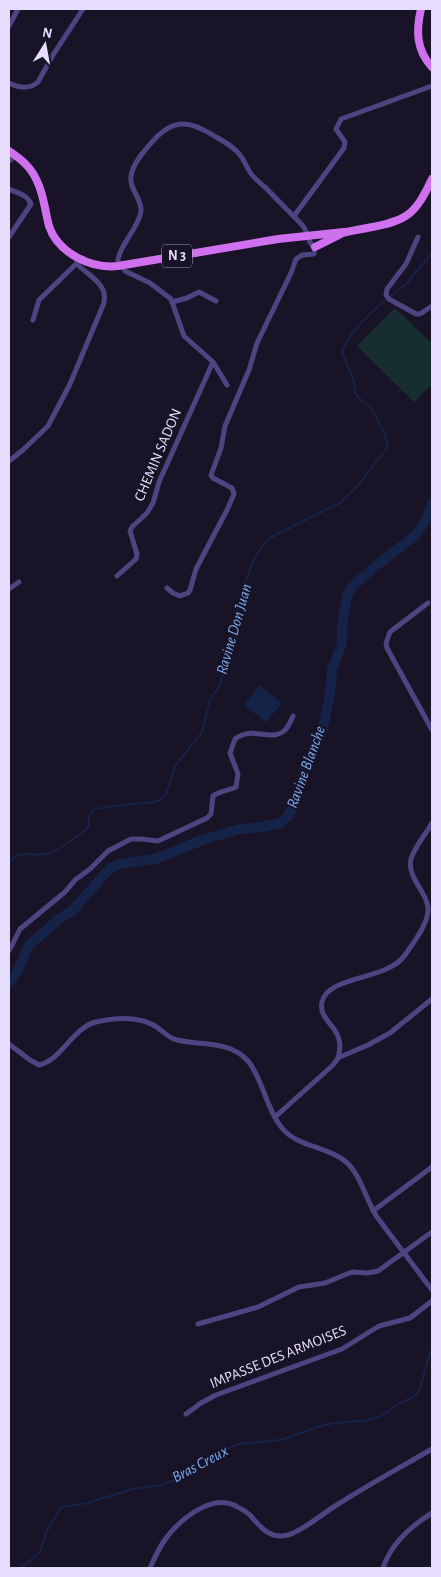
<svg xmlns="http://www.w3.org/2000/svg" width="441" height="1577" font-family="'Alegreya Sans',sans-serif">
<style>
.green{fill:#172e31}
.water{fill:#152349}
.lines{fill:none;stroke-linecap:round;stroke-linejoin:round}
.stream{stroke:#152349;stroke-width:2}
.river{stroke:#152349;stroke-width:10}
.street{stroke:#4e4481;stroke-width:5}
.primary{stroke:#cf71ee;stroke-width:8}
.labels{text-anchor:middle;dominant-baseline:central;stroke-width:4.5;stroke-linejoin:round;paint-order:stroke}
.shield{fill:#191327;stroke:#a8a0bb;stroke-width:1}
.shield-label{font-size:14px;font-weight:bold;fill:#e5ddfb}
.street-label{font-size:15px;fill:#e5ddfb;stroke:#191327}
.water-label{font-size:16px;font-style:italic;fill:#77a9ef;stroke:#191327}
</style>
<rect width="100%" height="100%" fill="#191327"/>
<polygon class="green" points="395,308 432,344 432,384 414,402 357,346"/>
<polygon class="water" points="260,685 282,703 266,722 244,705"/>
<g class="lines">
<g class="stream">
<polyline points="391,296 406,284 432,253"/>
<path d="M 9,863 C 23,846 33,859 49,853 C 57,851 82,833 89,827 L 89,816 L 93,810 L 107,807 L 153,802 L 159,801 L 166,795 L 175,766 L 202,732 L 210,700 L 220,685 L 223,674 C 229,641 245,558 270,538 L 340,503 L 354,490 L 388,447 L 384,432 L 370,406 L 362,401 L 355,393 L 354,382 L 342,352 C 348,334 370,313 385,300"/>
<polyline points="21,1568 40,1552 46,1533 61,1507 88,1503 132,1489 161,1485 189,1474 211,1458 237,1444 281,1440 317,1427 334,1423 363,1421 382,1416 398,1404 413,1397 419,1391 432,1346"/>
</g>
<polyline class="river" points="9,982 18,971 28,946 58,920 73,910 110,868 120,864 155,859 205,839 240,829 262,827 280,823 287,817 292,810 306,767 322,732 330,695 332,670 342,643 342,626 347,596 352,587 378,564 415,536 427,518 432,504"/>
<g class="street">
<polyline points="9,26 18,9"/>
<path d="M 9,83 C 19,88 29,90 38,82 L 53,55 L 83,9"/>
<polyline points="9,161 16,155"/>
<path d="M 9,189 C 17,193 28,195 31,204 L 9,237"/>
<polyline points="294,216 344,148 345,142 336,129 341,119 432,86"/>
<polyline points="418,237 406,264 387,289 386,295 389,299 416,314 420,314 432,306"/>
<path d="M 118,266 C 115,249 139,229 141,211 C 142,199 129,189 131,176 C 133,163 145,150 153,141 C 174,117 191,121 216,137 C 225,142 234,147 240,155 C 245,161 247,169 252,175 C 256,180 261,184 266,188 C 278,201 291,213 303,226 C 309,234 308,245 315,247 L 314,254 L 302,255 L 296,259 L 291,273 L 257,343 L 249,370 L 225,426 L 221,448 L 211,475 L 213,478 L 232,488 L 234,494 L 227,510 L 196,569 L 190,590 L 188,593 L 180,596 L 173,593 L 167,588"/>
<polyline points="123,266 125,271 150,283 171,299 184,336 213,362 227,385"/>
<polyline points="172,302 187,298 199,292 216,301"/>
<polyline points="33,320 39,300 77,263"/>
<path d="M 9,461 L 23,450 L 48,426 L 70,384 L 104,303 C 108,285 91,277 79,266 L 77,263 L 77,257"/>
<polyline points="117,576 136,559 137,554 130,531 132,527 147,513 153,503 159,482 213,362"/>
<polyline points="9,589 19,582"/>
<polyline points="428,603 390,632 386,643 387,648 432,730"/>
<path d="M 9,951 L 20,929 L 65,892 L 75,880 L 90,869 L 108,851 L 131,839 L 141,839 L 158,841 L 207,818 L 211,814 L 213,796 C 219,791 228,791 236,787 L 238,774 L 230,753 L 235,739 C 253,725 271,743 285,730 C 288,727 291,721 293,716"/>
<path d="M 9,1044 L 30,1060 L 39,1065 C 62,1060 72,1028 96,1022 C 114,1018 138,1016 155,1026 C 162,1030 169,1039 177,1040 C 201,1046 230,1040 248,1061 C 263,1079 266,1109 282,1128 C 297,1147 327,1146 345,1161 C 360,1173 366,1200 377,1217 L 432,1290"/>
<polyline points="340,1057 368,1045 390,1033 432,999"/>
<path d="M 275,1117 L 332,1066 C 339,1059 339,1055 340,1046 C 340,1026 318,1020 322,1002 C 328,975 387,981 405,955 C 413,943 426,927 428,912 C 430,894 406,878 411,859 C 415,846 426,834 432,823"/>
<polyline points="373,1211 432,1167"/>
<polyline points="198,1324 258,1307 299,1287 325,1283 352,1272 368,1273 378,1271 432,1232"/>
<polyline points="186,1414 201,1403 216,1395 342,1349 379,1326 410,1318 432,1301"/>
<path d="M 150,1568 C 154,1559 158,1550 164,1541 C 177,1522 209,1494 234,1505 C 239,1508 246,1511 250,1515 C 260,1526 269,1540 288,1535 C 305,1530 324,1512 340,1503 C 370,1484 401,1467 432,1449"/>
<path d="M 383,1568 C 391,1544 411,1526 432,1513"/>
</g>
<g class="primary">
<path d="M 421,9 C 416,30 416,50 432,67"/>
<path d="M 9,151 C 21,159 31,167 37,181 C 44,195 45,211 49,226 C 58,253 91,269 118,266 L 278,239 L 344,232"/>
<path d="M 340,234 C 348,231 358,230 367,228 C 407,221 415,215 432,179"/>
<polyline points="315,247 339,235"/>
</g>
</g>
<g class="labels">
<rect class="shield" x="162" y="244.5" width="30" height="23" rx="4"/>
<g class="shield-label">
<text x="177" y="256">N 3</text>
</g>
<g class="street-label">
<text transform="translate(158 455) rotate(-67)">CHEMIN SADON</text>
<text transform="translate(278 1357) rotate(-22)">IMPASSE DES ARMOISES</text>
</g>
<g class="water-label">
<text transform="translate(234 629) rotate(-74)">Ravine Don Juan</text>
<text transform="translate(306 767) rotate(-70)">Ravine Blanche</text>
<text transform="translate(200 1464) rotate(-28)">Bras Creux</text>
</g>
</g>
<rect width="441" height="1577" fill="none" stroke="#e5ddfb" stroke-width="20"/>
<g transform="translate(45 45) rotate(11)" stroke="#191327" stroke-width="4" paint-order="stroke">
<path d="M0-4L9 19L0 12L-9 19Z" fill="#e5ddfb"/>
<text y="-8" font-size="14" font-weight="bold" text-anchor="middle" fill="#e5ddfb">N</text>
</g>
</svg>
